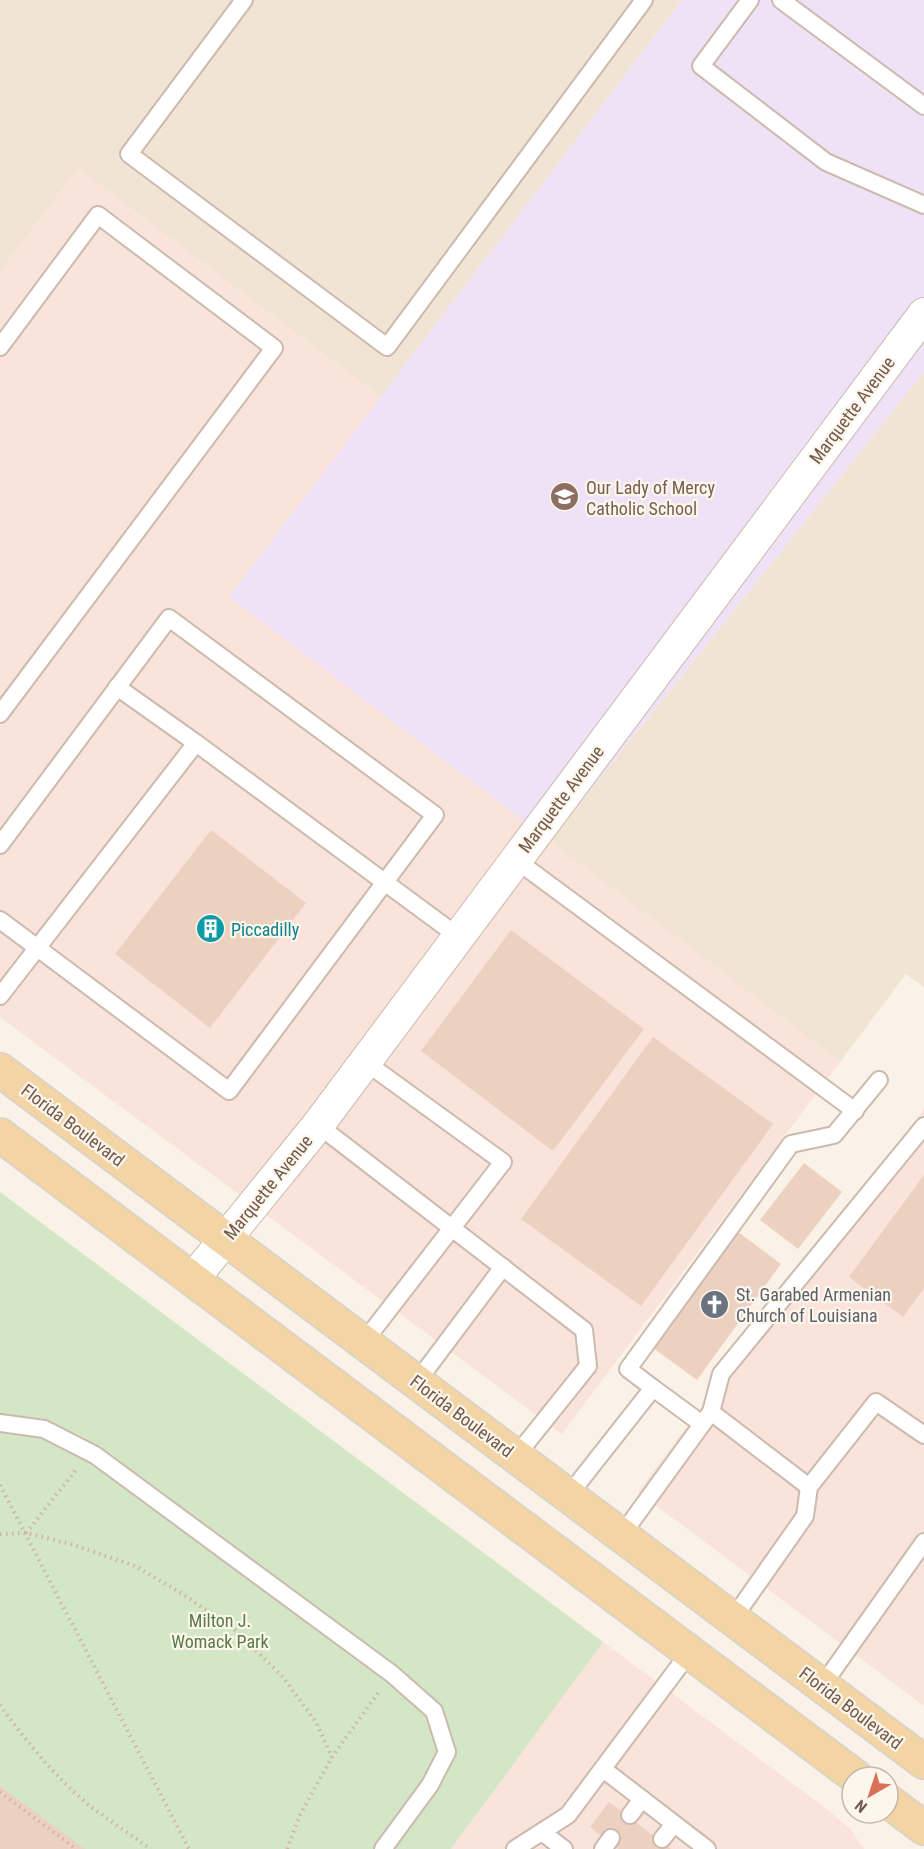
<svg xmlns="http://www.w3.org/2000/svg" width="924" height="1849" font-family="'Roboto Condensed',sans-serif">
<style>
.residential{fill:#f1e4d5}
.commercial{fill:#f9e3da}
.education{fill:#efe2f6}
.green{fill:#d3e6c5}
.building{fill:#edd1c0}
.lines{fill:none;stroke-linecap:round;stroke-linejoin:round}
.lane-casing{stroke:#cbbaad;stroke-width:20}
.street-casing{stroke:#cbbaad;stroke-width:34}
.primary-casing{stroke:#d7d1cd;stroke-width:36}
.path{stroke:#d2b4a3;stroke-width:4;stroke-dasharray:1.5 4.5;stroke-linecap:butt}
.lane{stroke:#fff;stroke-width:16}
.street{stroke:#fff;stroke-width:32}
.primary{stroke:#f3d4a4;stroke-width:33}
.labels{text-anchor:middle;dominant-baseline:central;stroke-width:4.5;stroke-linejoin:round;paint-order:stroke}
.street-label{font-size:18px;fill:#71594d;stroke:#fdf6eb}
.education-label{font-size:18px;fill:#785e54;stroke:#fdf6eb;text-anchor:start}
.culture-label{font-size:18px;fill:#0d838f;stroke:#fdf6eb;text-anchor:start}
.worship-label{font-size:18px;fill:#5b616d;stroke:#fdf6eb;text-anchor:start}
.park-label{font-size:18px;fill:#587b49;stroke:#fdf6eb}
</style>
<rect width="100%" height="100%" fill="#faf2e6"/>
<g class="residential">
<polygon points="0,0 682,0 381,397 78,169 0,271"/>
<polygon points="924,372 924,987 906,974 840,1062 550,841"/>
</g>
<g class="commercial">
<polygon points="78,169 381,397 230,596 840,1062 562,1434 0,1017 0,271"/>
<polygon points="924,1109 924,1706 638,1492"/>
<polygon points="603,1642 833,1814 851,1830 864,1849 451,1849"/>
</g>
<polygon class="education" points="682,0 924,0 924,372 550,841 229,597"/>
<polygon class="green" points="0,1192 603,1642 451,1849 0,1849"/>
<g class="building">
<polygon points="211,830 306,903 210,1028 115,954"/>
<polygon points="511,930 644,1029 553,1151 421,1051"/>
<polygon points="653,1037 773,1124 641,1306 521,1219"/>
<polygon points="804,1163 842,1192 798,1249 760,1220"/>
<polygon points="924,1175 924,1288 903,1317 849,1277"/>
<polygon points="734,1229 781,1264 697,1380 649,1345"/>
<polygon points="0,1786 85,1849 0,1849"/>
<polygon points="609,1802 671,1849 618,1849 590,1827"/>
</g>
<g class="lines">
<defs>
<g id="lane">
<polyline points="244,0 129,154 387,347 644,0"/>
<polyline points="750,0 701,66 826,162 924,205"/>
<polyline points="781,0 924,106"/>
<polyline points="0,347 98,215 274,348 0,714"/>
<polyline points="117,687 196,743"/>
<polyline points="0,845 169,618 435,815 229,1091 0,920"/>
<polyline points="516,860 855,1111"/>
<polyline points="0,996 196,743 459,937"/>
<polyline points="318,1125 584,1330 588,1366 516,1456"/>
<polyline points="363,1343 503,1162 364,1061"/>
<polyline points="416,1383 503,1267"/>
<polyline points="653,1388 702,1424"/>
<polyline points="711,1412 721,1374 924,1126"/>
<polyline points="0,1423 44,1429 95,1455 392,1674 434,1711 447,1752 430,1785 383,1849"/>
<polyline points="568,1496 653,1388 628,1369 791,1144 834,1135 879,1080"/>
<polyline points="621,1536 711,1412 809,1487"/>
<polyline points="732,1620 805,1516 809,1487 876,1402 924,1435"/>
<polyline points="822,1686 924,1542"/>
<polyline points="603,1769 707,1849"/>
<polyline points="630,1815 642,1799"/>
<polyline points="542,1832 564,1849"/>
<polyline points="662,1839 674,1824"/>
<polyline points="515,1849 568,1815 689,1653"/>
<polyline points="603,1849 611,1838"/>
</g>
<polyline id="street" points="193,1279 318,1125 924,314"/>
<g id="primary">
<polyline points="0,1070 924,1762"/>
<polyline points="0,1135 856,1777"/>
<polyline points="888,1801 924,1828"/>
</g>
</defs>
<use href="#lane" class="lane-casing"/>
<use href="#street" class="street-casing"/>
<use href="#primary" class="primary-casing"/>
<g class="path">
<polyline points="0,1485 189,1849"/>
<polyline points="26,1533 76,1470"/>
<polyline points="0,1534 26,1533 71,1544 135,1566 181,1593 234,1629 282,1676 316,1722 332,1757"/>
<path d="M 0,1705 C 25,1740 57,1779 90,1806 C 110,1821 131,1835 151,1849"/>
<polyline points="0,1792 76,1849"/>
<polyline points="287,1849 300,1815 332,1757 378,1693"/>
</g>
<use href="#lane" class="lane"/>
<use href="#street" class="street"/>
<use href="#primary" class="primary"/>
</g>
<defs>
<symbol id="school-disc" viewBox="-11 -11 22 22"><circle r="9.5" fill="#8d6e63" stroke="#fdf6eb"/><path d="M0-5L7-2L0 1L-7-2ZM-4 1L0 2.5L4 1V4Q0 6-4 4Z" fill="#fff"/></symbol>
<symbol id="building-disc" viewBox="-11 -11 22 22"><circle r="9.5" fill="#0f9aa8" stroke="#fdf6eb"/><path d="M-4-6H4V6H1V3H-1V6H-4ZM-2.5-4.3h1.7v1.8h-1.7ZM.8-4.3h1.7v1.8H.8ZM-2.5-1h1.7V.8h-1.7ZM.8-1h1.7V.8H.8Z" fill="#fff"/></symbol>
<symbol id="church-disc" viewBox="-11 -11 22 22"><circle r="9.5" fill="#6b7280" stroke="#fdf6eb"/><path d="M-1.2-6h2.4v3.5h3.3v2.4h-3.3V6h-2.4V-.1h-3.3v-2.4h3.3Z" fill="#fff"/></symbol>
</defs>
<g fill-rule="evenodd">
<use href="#school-disc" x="548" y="480" width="33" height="33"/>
<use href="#building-disc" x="194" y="912" width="33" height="33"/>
<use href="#church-disc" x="698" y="1288" width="33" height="33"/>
</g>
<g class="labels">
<g class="street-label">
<text transform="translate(852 410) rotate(-53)">Marquette Avenue</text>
<text transform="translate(561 799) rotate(-53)">Marquette Avenue</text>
<text transform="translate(73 1125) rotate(37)">Florida Boulevard</text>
<text transform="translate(268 1187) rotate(-51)">Marquette Avenue</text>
<text transform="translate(462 1416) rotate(37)">Florida Boulevard</text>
<text transform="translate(851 1708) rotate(37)">Florida Boulevard</text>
</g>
<g class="education-label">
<text x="586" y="487">Our Lady of Mercy<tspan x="586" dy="21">Catholic School</tspan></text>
</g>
<g class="culture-label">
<text x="231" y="929">Piccadilly</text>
</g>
<g class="worship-label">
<text x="736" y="1294">St. Garabed Armenian<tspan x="736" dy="21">Church of Louisiana</tspan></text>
</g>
<g class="park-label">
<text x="220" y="1620">Milton J.<tspan x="220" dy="21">Womack Park</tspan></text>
</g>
</g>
<g transform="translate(870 1795) rotate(219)"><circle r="28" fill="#fdf6eb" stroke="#c5b7ac" stroke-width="1.5"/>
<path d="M0-4.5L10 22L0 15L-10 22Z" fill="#d97156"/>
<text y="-9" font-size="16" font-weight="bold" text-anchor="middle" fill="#71594d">N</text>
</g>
</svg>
